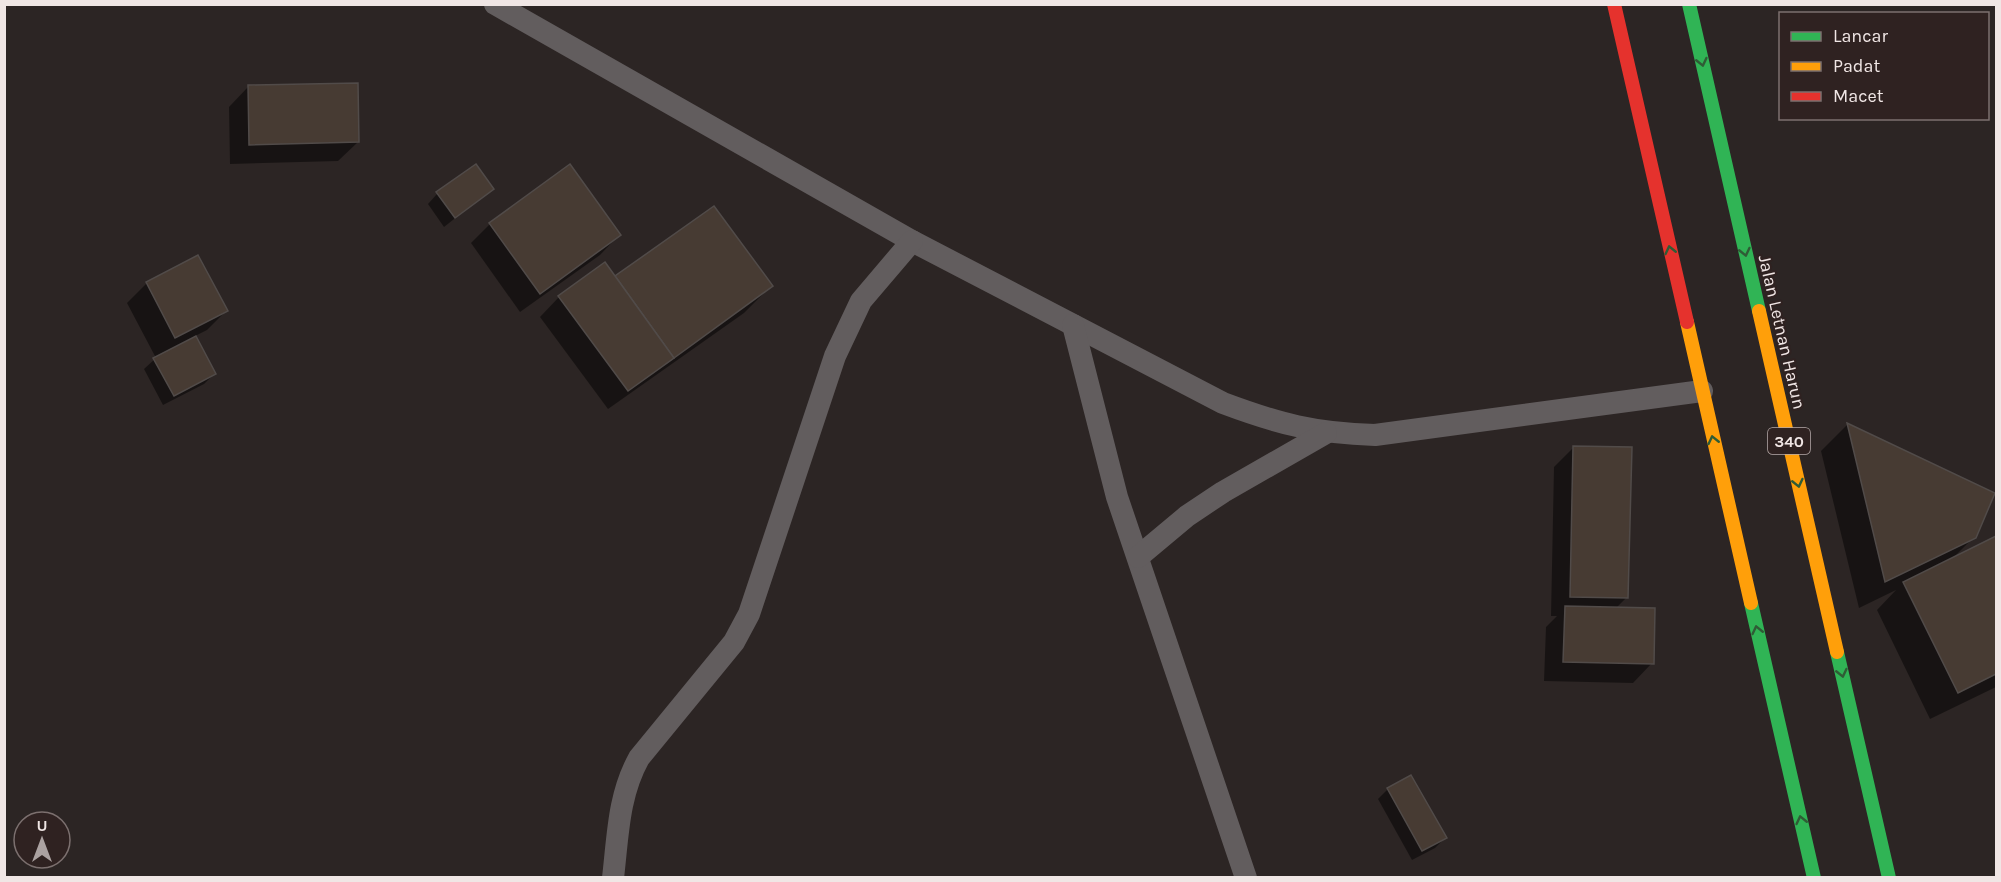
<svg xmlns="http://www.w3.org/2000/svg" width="2001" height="882" font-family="Karla,sans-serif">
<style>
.shadow{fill:#0007}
.building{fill:#473b33;stroke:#514b49;stroke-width:1.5}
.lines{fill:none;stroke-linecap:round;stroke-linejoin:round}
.lane{stroke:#625d5e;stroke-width:22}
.fast{stroke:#30b455;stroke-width:14}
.slow{stroke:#ff9f0a;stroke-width:14}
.jam{stroke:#e5322d;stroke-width:14}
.oneway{stroke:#2f5c36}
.labels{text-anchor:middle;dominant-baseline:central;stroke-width:4.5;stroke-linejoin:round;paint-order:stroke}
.shield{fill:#2f2221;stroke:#b6abaa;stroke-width:1.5}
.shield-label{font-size:16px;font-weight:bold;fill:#f0e6e5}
.street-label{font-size:18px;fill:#f0e6e5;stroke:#2f2221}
</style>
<rect width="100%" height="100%" fill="#2c2524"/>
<g class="shadow">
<polygon points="248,87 358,142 338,161 230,164 229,107"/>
<polygon points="492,189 444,227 428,204 437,194"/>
<polygon points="490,224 619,235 600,255 520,312 471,243"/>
<polygon points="198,257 226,311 207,330 195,336 214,374 204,384 163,405 144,369 156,358 127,303 147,283"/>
<polygon points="615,278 771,286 744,313 608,409 540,317 559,297"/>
<polygon points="1847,425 1993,493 1974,537 1953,558 1996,538 1996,687 1930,719 1877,610 1896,590 1859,608 1821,451"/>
<polygon points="1574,447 1627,597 1615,609 1652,663 1633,683 1544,681 1546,627 1557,616 1551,616 1554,467"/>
<polygon points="1388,789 1445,838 1435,848 1412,860 1378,799"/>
</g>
<g class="building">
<polygon points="358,83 359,142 249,145 248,85"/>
<polygon points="476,164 494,189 455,218 436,192"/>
<polygon points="570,164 621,235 540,294 489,223"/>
<polygon points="714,206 773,286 674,358 615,276"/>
<polygon points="198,255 228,311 175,338 146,282"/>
<polygon points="605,262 674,358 628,391 558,296"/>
<polygon points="196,336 216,374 174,396 153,358"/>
<polygon points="1847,423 1995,493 1976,538 1885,582"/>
<polygon points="1573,446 1632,447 1628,598 1570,597"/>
<polygon points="1996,536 1996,674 1958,693 1903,582"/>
<polygon points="1565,606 1655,608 1654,664 1563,662"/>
<polygon points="1411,775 1447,838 1422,851 1387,788"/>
</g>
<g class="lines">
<g class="lane">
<path d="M 495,4 L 912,241 L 1223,403 C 1279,424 1314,433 1375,435 L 1702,391"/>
<polyline points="1073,325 1117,497 1246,878"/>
<polyline points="1138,557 1187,516 1223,492 1326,433"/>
<path d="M 613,878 C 618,836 618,796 639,758 L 734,642 L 749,614 L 835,356 L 861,301 L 912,241"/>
</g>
<g class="fast">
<polyline points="1689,4 1759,311"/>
<polyline points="1751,603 1814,878"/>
<polyline points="1837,652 1889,878"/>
</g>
<g class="slow">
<polyline points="1759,311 1837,652"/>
<polyline points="1687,322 1751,603"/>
</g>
<polyline class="jam" points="1614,4 1687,322"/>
</g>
<defs><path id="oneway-chevron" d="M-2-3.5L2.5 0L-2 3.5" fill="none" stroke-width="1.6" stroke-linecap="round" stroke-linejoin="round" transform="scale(1.5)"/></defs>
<g class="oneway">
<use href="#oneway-chevron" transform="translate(1702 62) rotate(77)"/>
<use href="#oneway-chevron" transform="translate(1670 250) rotate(-103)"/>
<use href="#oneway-chevron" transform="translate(1745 252) rotate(77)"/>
<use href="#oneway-chevron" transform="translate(1713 440) rotate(-103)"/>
<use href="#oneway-chevron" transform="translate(1798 483) rotate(77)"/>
<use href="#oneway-chevron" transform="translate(1757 630) rotate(-103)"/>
<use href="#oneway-chevron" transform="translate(1842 673) rotate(77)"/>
<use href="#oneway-chevron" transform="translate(1801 820) rotate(-103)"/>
</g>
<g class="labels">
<rect class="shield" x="1768" y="428" width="42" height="26" rx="4.5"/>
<g class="shield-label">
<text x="1789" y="441">340</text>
</g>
<g class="street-label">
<text transform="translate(1782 332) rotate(77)">Jalan Letnan Harun</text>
</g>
</g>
<rect width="2001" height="882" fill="none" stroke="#f0e6e5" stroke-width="12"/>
<rect x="1779" y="12" width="210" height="108" fill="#2f2221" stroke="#7c706f" stroke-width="1.5"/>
<rect x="1791" y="32" width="30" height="9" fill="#30b455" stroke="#7c706f" stroke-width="1.5"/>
<text x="1833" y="42" font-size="18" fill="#f0e6e5">Lancar</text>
<rect x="1791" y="62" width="30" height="9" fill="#ff9f0a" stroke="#7c706f" stroke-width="1.5"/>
<text x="1833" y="72" font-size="18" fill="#f0e6e5">Padat</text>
<rect x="1791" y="92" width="30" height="9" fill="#e5322d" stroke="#7c706f" stroke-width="1.5"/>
<text x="1833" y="102" font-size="18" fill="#f0e6e5">Macet</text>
<g transform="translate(42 840)"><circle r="28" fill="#2f2221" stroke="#7c706f" stroke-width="1.5"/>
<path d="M0-4.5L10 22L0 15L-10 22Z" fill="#aba2a1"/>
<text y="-9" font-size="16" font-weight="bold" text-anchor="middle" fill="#f0e6e5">U</text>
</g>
</svg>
